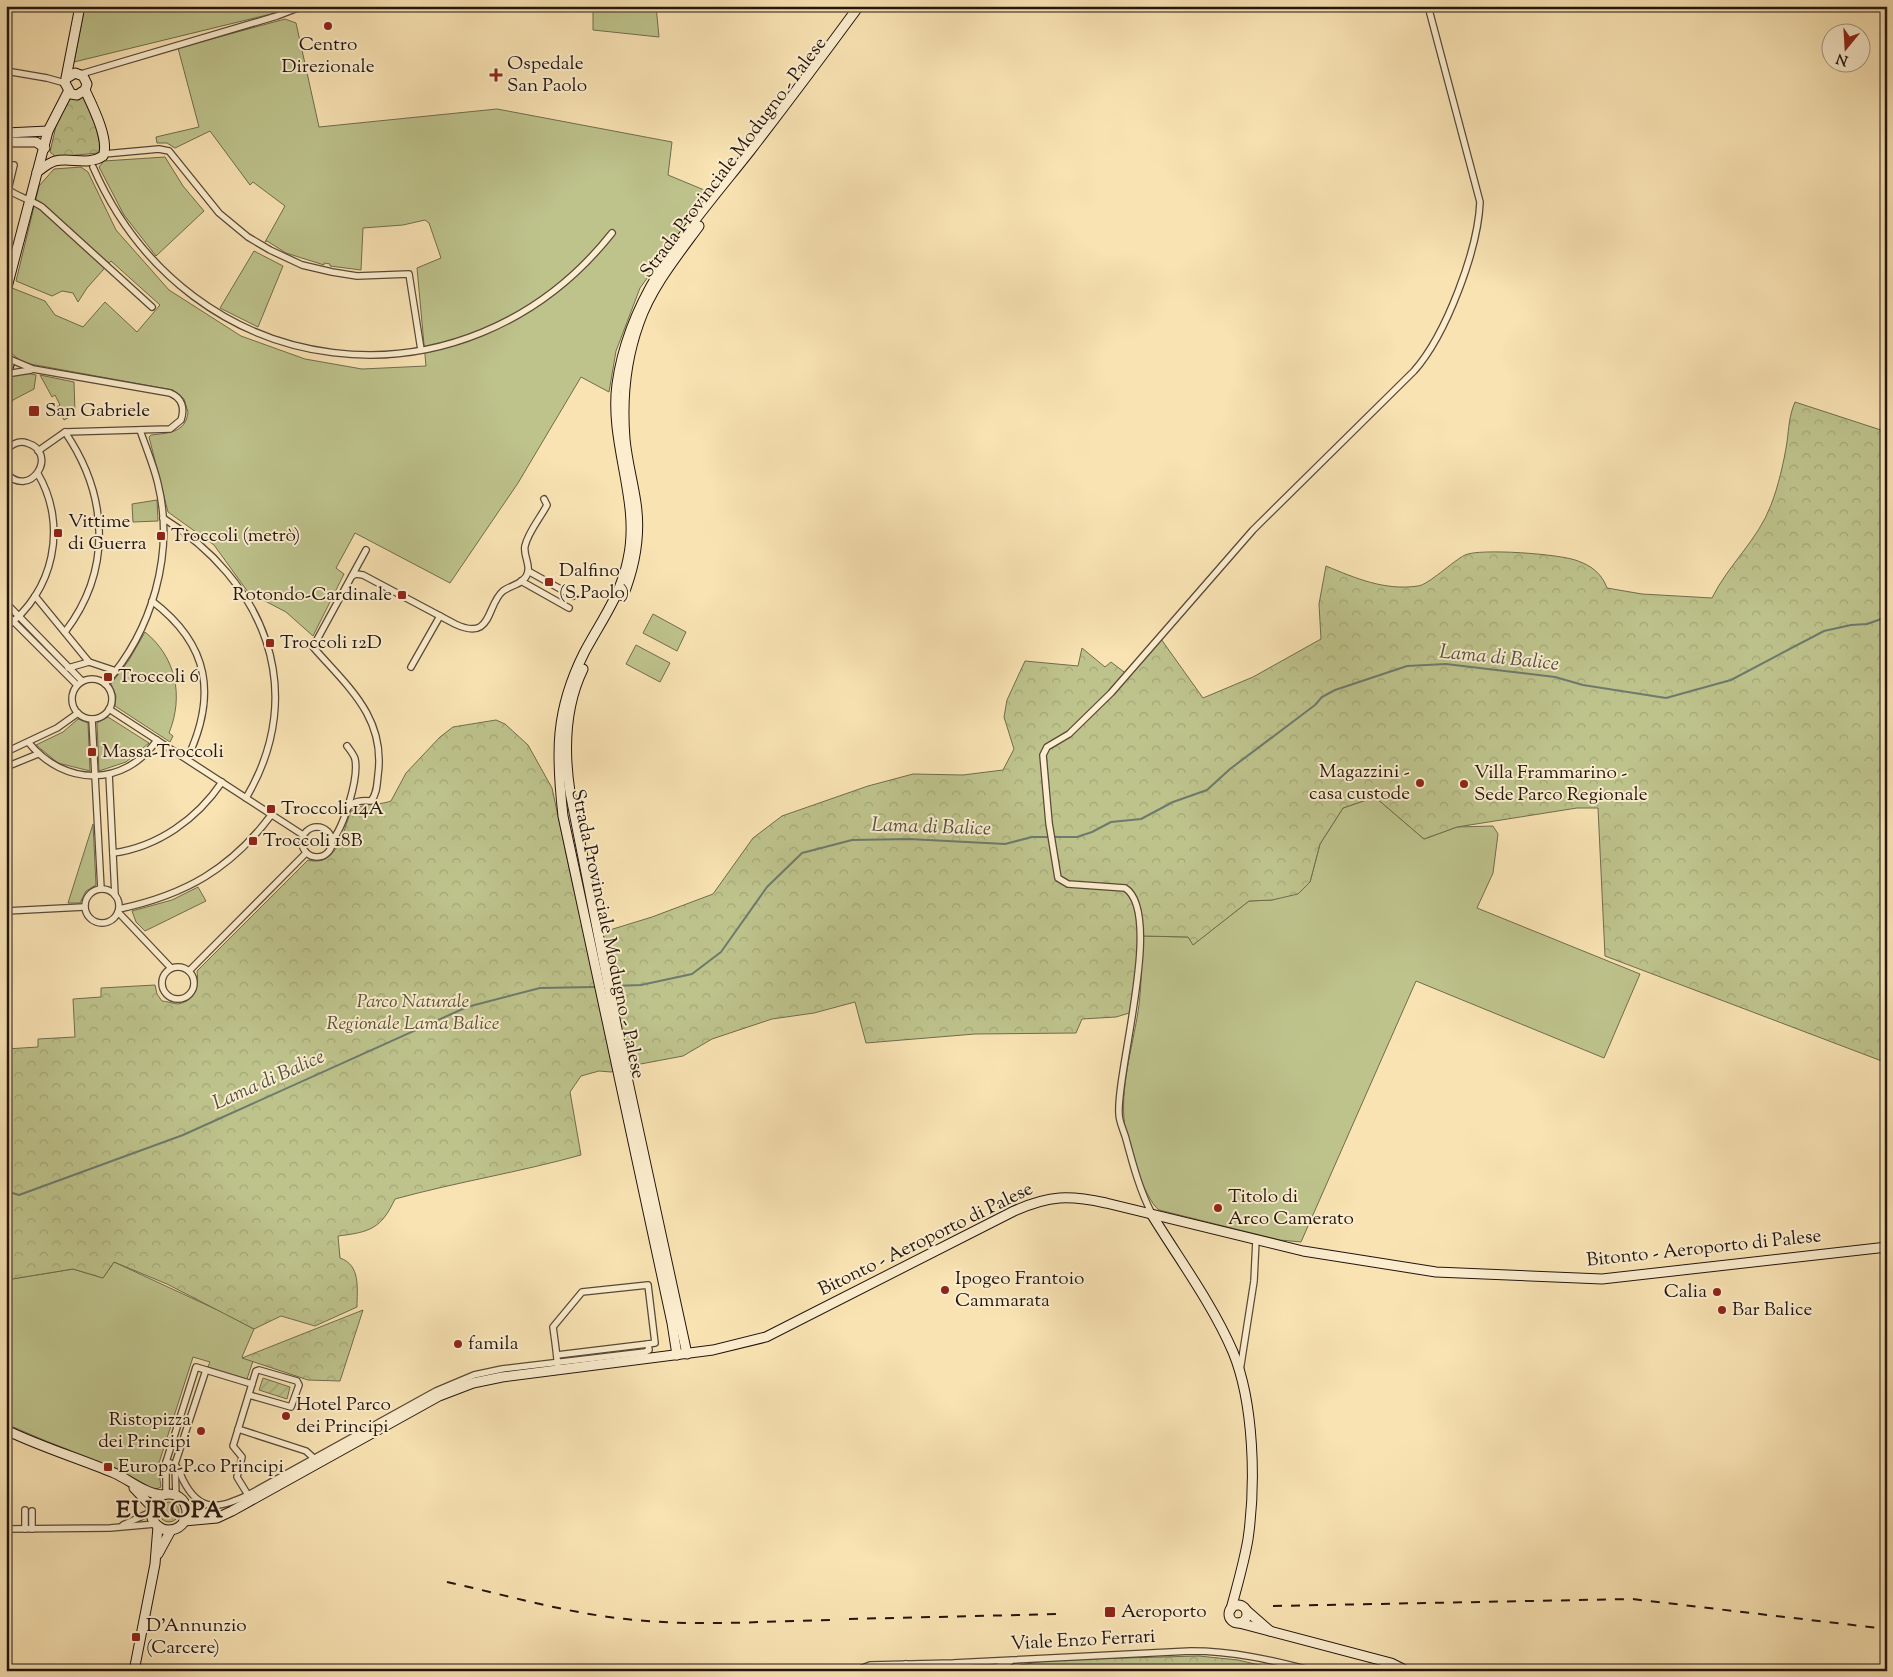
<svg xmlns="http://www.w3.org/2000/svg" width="1893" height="1677" font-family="'Sorts Mill Goudy',serif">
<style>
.grass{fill:#bec38c;stroke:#706c4d}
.forest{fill:url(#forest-crowns);stroke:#706c4d}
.garden{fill:url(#garden-furrows);stroke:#706c4d}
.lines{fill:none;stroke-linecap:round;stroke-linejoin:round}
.stream{stroke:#6d7a6d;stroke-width:2}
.street-casing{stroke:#584837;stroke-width:8}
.secondary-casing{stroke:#23150e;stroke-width:11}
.street{stroke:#fbedce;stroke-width:5.5}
.secondary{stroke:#fbedce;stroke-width:9}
.rail{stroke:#23150e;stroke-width:2;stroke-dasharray:9 9;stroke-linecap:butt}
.poi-dot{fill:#8f2418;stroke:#fbedce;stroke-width:2}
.labels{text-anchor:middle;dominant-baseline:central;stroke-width:4;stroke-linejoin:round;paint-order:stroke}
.poi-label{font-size:19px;fill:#23150e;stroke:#fbedce;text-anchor:start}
.street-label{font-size:19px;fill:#23150e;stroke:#fbedce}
.park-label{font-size:19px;font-style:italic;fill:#59523a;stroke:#fbedce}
.water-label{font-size:20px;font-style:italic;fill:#4e5045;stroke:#fbedce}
.district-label{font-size:24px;font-weight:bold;letter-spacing:1px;fill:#23150e;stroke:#fbedce}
</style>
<defs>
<pattern id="forest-crowns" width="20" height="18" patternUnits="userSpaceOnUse" patternTransform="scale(1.25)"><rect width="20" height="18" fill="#bec38c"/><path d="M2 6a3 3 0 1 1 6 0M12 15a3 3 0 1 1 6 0" fill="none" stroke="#a3a778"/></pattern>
<pattern id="garden-furrows" width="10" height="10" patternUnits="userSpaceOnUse" patternTransform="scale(1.25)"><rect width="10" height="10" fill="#bec38c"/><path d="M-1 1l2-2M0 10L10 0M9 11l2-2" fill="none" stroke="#a3a778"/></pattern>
</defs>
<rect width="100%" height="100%" fill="#f9e3b3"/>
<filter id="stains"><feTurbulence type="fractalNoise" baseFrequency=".004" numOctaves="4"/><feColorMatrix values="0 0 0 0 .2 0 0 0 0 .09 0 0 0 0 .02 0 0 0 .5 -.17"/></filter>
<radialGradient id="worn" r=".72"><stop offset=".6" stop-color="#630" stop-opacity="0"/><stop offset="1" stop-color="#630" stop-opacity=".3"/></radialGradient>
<g class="grass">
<polygon points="85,6 291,6 271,14 74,62"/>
<polygon points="593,6 656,6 659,37 593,30"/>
<path d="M 285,19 L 296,23 L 319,127 L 497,109 L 672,142 L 668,175 L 709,192 L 640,288 L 616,351 L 609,392 L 581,377 L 518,483 L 450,583 L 355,533 L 336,568 L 344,574 L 313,636 L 286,612 L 248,592 L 214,545 L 168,512 L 149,437 L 151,435 C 168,433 186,433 188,412 L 184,399 L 173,390 L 30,364 L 21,361 L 6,349 L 6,307 L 12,288 L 45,301 L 55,315 L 83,327 L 105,302 L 137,332 L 160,305 L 111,261 L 87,288 L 78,302 L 73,293 L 62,291 L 52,296 L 16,281 L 39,186 L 54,169 L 81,167 L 88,172 L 116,230 L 169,290 L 241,336 L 305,359 L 362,369 L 426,366 L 417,268 L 441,258 L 429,223 L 425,220 L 403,225 L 363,228 L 361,270 L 330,266 L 330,264 L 324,263 L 324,265 L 286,253 L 267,241 L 265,242 L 285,206 L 253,182 L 250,185 L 210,131 L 175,148 L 167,143 L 157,143 L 156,137 L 199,127 L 178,48 Z"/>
<polygon points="165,157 183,186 204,211 156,256 124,215 99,167 104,161"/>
<polygon points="254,251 283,266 258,327 220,308"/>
<polygon points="27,373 36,375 34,389 13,400 6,413 6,379 13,375"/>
<polygon points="40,375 74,382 75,414 64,420 57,407 60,405 55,395 52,397"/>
<polygon points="157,500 158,521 133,522 132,504"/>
<polygon points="653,614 686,632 677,651 643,633"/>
<path d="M 145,632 C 176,657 184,696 169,733 L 173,736 L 170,742 L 115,706 L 116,696 L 111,684 L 129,660 Z"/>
<polygon points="636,645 670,663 660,682 626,664"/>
<polygon points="108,717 149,743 126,762 99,771 97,723"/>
<polygon points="78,719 88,723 90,771 58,763 36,745 63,732"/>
<path d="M 1375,797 L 1424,839 L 1457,827 L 1493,826 L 1498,834 L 1493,873 L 1477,908 L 1640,974 L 1604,1058 L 1416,981 L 1301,1242 L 1280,1240 L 1159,1210 C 1144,1199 1125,1138 1124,1119 C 1121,1081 1134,1042 1139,1005 C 1142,983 1141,959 1143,936 L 1188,937 L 1194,944 L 1249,901 L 1272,900 L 1310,882 L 1320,844 L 1343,808 Z"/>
<polygon points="93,824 96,885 86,891 80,903 68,903"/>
<polygon points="198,887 206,901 145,931 136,922 132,911 172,900"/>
<polygon points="114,1262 224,1313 254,1329 242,1357 253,1361 247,1379 208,1367 210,1362 193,1357 158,1466 161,1487 152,1491 121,1470 46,1441 6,1424 6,1280 73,1269 103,1278"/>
<circle cx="169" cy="1512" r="10"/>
</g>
<g class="forest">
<polygon points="84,95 96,126 101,150 98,153 56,157 50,152 58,117 68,98"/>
<path d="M 1795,402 L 1887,432 L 1887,1063 L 1605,956 L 1598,808 L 1577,808 L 1457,827 L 1424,839 L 1375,797 L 1343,808 L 1320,844 L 1310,882 L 1298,894 L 1272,900 L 1249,901 L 1193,945 L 1188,937 L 1143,936 L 1136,1011 L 1116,1017 L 1082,1019 L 1076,1033 L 975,1034 L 866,1043 L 855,1002 L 814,1013 L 772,1019 L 712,1039 L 683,1056 L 630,1066 L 611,1072 L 599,1071 L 581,1076 L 570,1092 L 581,1155 C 520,1172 457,1182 395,1199 C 381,1229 370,1232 338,1236 L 340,1258 C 361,1265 357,1289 357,1307 L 315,1326 L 281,1316 L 254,1329 L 167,1284 L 114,1262 L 103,1278 L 73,1269 L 6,1280 L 6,1049 L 38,1047 L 38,1039 L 75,1037 L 73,999 L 101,997 L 101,988 L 155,985 L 157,994 L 162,1001 C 166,1001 174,1004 178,1004 C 195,1001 199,984 197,971 L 308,860 C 337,868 343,831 351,811 C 364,802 378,806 391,801 L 406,773 L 440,737 L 453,727 L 496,720 L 505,724 L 528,745 L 552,788 L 573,886 L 587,937 L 652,917 L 713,894 L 753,838 L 782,816 L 868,786 L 913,774 L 963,775 L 1003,770 L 1014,749 L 1004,717 L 1007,700 L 1025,661 L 1078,666 L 1082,648 L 1105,667 L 1111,662 L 1128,675 L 1161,639 L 1203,698 L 1253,677 L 1321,639 L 1319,604 L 1326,566 C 1355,578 1385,591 1418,586 C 1428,585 1453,561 1465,555 C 1479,548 1562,554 1578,561 C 1592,566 1602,574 1607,588 L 1642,594 L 1712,598 C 1728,565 1758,540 1771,505 C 1778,487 1784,462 1787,442 C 1789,427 1789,416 1795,402 Z"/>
<polygon points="363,1310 340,1381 308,1380 242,1358"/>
<polygon points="1199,1656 1238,1660 1285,1671 986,1671 1050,1660"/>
</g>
<polygon class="garden" points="263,1378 290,1387 287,1399 259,1390"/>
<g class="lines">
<g class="stream">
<polyline points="613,986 641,985 692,974 721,952 767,887 802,853 852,840 909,839 1005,844 1032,837 1077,837 1092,832 1111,822 1141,819 1173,802 1207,790 1230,769 1315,705 1322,697 1335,690 1407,666 1446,664 1555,677 1583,685 1666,698 1731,680 1824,631 1851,625 1867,624 1887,617"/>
<polyline points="6,1191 19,1195 183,1135 467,1007 540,988 595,987"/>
</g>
<defs>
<g id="street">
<polyline points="6,71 47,78 65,83"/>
<polyline points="81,74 277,16 303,6"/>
<polyline points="104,154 159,149 169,151 219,213 248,237 270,250 302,265 332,272 357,276 409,274 421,350"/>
<polyline points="6,165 14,165 8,190"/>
<path d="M 93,167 C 189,387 464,420 612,233"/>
<path d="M 6,188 C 17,197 30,199 42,207 L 152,307"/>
<polyline points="6,252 16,254"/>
<path d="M 7,358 L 33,369 L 170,393 C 182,398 185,408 181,420 L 170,429 L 65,432 L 38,451"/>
<polyline points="6,374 31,370"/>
<path d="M 6,450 C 12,444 19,440 27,443 C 60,453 30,500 6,473"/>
<path d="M 163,518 C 263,580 310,690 246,798"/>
<polyline points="528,571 573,596"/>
<path d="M 352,576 L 356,574 L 363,575 L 455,624 C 493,642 486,605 503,591 C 511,585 525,584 528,572 C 530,564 523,554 525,546 C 528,532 541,517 547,505 L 544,499"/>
<polyline points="521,581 569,608"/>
<polyline points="35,596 89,662"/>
<path d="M 152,601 C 210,645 217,696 187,759"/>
<polyline points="6,603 82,681"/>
<polyline points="6,614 77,685"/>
<path d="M 6,627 C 54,592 68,525 38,474"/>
<path d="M 65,632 C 113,569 108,495 65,432"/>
<polyline points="411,667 440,616"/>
<polyline points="68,668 89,662 116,671"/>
<circle cx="92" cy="699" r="20"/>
<path d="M 105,684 C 152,631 175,554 158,484 C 154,466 146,448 140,430"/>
<polyline points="109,709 303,835"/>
<polyline points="92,719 101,889"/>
<path d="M 29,743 C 64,786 124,788 157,740"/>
<polyline points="6,752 57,728 78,713"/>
<polyline points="6,767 38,754"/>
<polyline points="109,774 115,895"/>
<path d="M 347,808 C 354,801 361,800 371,801 C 377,794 377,784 378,775 C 386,717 347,686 313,647 L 366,550"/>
<circle cx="317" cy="842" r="15"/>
<path d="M 331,842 C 344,827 359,778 355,759 C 354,755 350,750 347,746"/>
<path d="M 113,853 C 158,847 197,819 222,782"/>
<circle cx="102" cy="906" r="17"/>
<path d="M 119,909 C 185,895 231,869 272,814"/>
<polyline points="6,911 84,907"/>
<polyline points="118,912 171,968"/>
<circle cx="178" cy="983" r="16"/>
<polyline points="189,971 306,853"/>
<path d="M 1152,1214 C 1140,1191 1133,1165 1126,1139 C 1124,1131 1119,1122 1119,1114 C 1116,1072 1164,912 1125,888 L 1068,884 L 1058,878 L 1049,823 L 1043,755 L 1047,747 L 1069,734 L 1111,693 L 1253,530 L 1414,371 C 1446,335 1478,250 1480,202 L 1428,6"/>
<polyline points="557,1355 648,1344"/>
<polyline points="1240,1371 1254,1281 1256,1240"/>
<polyline points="249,1395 291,1407 299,1385 297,1381 259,1370 256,1371 252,1384"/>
<polyline points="238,1429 306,1451 318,1462"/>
<path d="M 166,1462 C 179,1465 178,1469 183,1480 C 201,1516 221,1507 251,1494"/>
<path d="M 166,1494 L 166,1462 L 196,1367 L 252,1384 L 233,1446 L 242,1457 L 237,1477 L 248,1495 L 436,1391 L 474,1375 L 502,1369 L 645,1352 L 649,1350 L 648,1344 L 655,1343 L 648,1285 L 582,1292 L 553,1327 C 555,1341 557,1355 558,1370"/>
<polyline points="176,1496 175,1464 206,1370"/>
<polyline points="25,1510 25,1529"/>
<polyline points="32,1511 32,1529"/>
<polyline points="123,1525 151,1512"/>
<polyline points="6,1529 110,1528 155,1524"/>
<polyline points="906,1664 917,1671"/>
<polyline points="926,1667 933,1669 996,1667 1010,1662"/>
<path d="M 855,1671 L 870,1665 L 953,1663 L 1191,1651 C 1233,1651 1272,1660 1313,1671"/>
</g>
<g id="secondary">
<polyline points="67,78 75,73 83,76 87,84 85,90 77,95 71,94 65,83 80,6"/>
<polyline points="6,133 48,131"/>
<polyline points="6,142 36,142 45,148"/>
<path d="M 37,172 C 43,168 48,163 55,161 C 70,157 88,166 103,156 C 110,140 92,105 85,90"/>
<polyline points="6,291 48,131 68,92"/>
<polyline points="6,357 9,365 6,372"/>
<path d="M 623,596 C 635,566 641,536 636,503 C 633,482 627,461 625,439 C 622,401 626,359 639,323 C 651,288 677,256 699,226"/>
<path d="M 583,669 C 565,706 564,752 570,792 L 622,1054 L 687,1354"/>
<path d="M 1152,1215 C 1179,1259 1213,1305 1233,1352 C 1254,1403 1256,1484 1248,1539 C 1244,1563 1237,1586 1231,1609"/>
<path d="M 677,1355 L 672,1323 L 563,816 C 556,753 555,711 584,653 C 601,621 621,595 628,559 C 641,501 609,444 617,384 C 630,290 694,222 750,151 C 787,103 823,55 859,6"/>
<path d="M 6,1430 C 41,1447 78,1458 114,1473 C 130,1480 145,1494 163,1495"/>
<polyline points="134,1488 152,1507"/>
<circle cx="169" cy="1512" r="18"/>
<polyline points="186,1507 201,1513 214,1515"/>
<path d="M 184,1521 L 217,1518 L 232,1511 L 439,1396 L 473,1383 L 502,1377 L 713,1350 L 766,1337 L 1014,1211 C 1050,1195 1069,1195 1106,1203 L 1303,1251 L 1436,1272 L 1602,1279 L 1887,1247"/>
<polyline points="158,1554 171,1530"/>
<circle cx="1238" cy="1614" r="9"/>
<polyline points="1247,1611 1270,1631"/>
<polyline points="1239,1623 1391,1663 1407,1671"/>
<polyline points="134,1671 155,1564 158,1526"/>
</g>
</defs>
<use href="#street" class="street-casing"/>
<use href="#secondary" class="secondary-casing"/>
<use href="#street" class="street"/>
<use href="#secondary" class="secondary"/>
<g class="rail">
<path d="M 447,1582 C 506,1595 566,1613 626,1619 C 694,1627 763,1621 831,1620"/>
<polyline points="1273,1606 1632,1599 1887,1629"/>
<polyline points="849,1619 1061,1614"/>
</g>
</g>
<g class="poi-dot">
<circle cx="328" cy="26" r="5"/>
<path d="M493.5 67.5h5v5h5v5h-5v5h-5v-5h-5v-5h5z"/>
<rect x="28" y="405" width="12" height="12" rx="2.5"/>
<rect x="53" y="528" width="10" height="10" rx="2.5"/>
<rect x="156" y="531" width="10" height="10" rx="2.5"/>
<rect x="544" y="577" width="10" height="10" rx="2.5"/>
<rect x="397" y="590" width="10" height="10" rx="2.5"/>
<rect x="265" y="638" width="10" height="10" rx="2.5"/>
<rect x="103" y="672" width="10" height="10" rx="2.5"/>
<rect x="87" y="747" width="10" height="10" rx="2.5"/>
<circle cx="1420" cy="783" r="5"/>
<circle cx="1464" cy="784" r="5"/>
<rect x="266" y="804" width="10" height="10" rx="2.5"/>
<rect x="248" y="836" width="10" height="10" rx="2.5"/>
<circle cx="1218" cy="1208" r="5"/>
<circle cx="945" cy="1290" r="5"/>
<circle cx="1717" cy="1292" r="5"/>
<circle cx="1722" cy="1310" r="5"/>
<circle cx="458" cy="1344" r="5"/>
<circle cx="286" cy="1416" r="5"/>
<circle cx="201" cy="1431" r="5"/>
<rect x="103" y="1462" width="10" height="10" rx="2.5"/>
<rect x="1104" y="1606" width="12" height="12" rx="2.5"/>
<rect x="131" y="1632" width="10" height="10" rx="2.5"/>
</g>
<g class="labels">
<g class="poi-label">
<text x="328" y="45" text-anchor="middle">Centro<tspan x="328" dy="22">Direzionale</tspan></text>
<text x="507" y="64">Ospedale<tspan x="507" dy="22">San Paolo</tspan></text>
<text x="45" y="411">San Gabriele</text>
<text x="68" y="522">Vittime<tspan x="68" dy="22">di Guerra</tspan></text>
<text x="171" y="536">Troccoli (metrò)</text>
<text x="559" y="571">Dalfino<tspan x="559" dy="22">(S.Paolo)</tspan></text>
<text x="392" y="595" text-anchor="end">Rotondo-Cardinale</text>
<text x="280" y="643">Troccoli 12D</text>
<text x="118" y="677">Troccoli 6</text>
<text x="102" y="752">Massa-Troccoli</text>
<text x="1410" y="772" text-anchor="end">Magazzini -<tspan x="1410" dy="22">casa custode</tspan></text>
<text x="1474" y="773">Villa Frammarino -<tspan x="1474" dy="22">Sede Parco Regionale</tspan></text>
<text x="281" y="809">Troccoli 14A</text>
<text x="263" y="841">Troccoli 18B</text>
<text x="1228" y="1197">Titolo di<tspan x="1228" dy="22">Arco Camerato</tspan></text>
<text x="955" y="1279">Ipogeo Frantoio<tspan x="955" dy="22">Cammarata</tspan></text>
<text x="1707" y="1292" text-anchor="end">Calia</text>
<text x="1732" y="1310">Bar Balice</text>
<text x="468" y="1344">famila</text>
<text x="296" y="1405">Hotel Parco<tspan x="296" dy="22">dei Principi</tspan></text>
<text x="191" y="1420" text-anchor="end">Ristopizza<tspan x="191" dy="22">dei Principi</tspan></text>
<text x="118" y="1467">Europa-P.co Principi</text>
<text x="1121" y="1612">Aeroporto</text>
<text x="146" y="1626">D'Annunzio<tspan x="146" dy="22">(Carcere)</tspan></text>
</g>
<g class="street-label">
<text transform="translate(734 158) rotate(-53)">Strada Provinciale Modugno - Palese</text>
<text transform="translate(607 934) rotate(78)">Strada Provinciale Modugno - Palese</text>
<text transform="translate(926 1240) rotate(-26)">Bitonto - Aeroporto di Palese</text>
<text transform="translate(1704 1249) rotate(-6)">Bitonto - Aeroporto di Palese</text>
<text transform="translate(1083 1641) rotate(-3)">Viale Enzo Ferrari</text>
</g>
<g class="park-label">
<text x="413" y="1002">Parco Naturale<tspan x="413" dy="22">Regionale Lama Balice</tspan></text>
</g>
<g class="water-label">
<text transform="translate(1499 659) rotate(6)">Lama di Balice</text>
<text transform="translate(931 828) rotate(2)">Lama di Balice</text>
<text transform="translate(269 1081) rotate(-24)">Lama di Balice</text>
</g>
<g class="district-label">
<text x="170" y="1511">EUROPA</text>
</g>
</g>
<rect width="1893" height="1677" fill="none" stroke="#f9e3b3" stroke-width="25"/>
<rect x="8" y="8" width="1878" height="1662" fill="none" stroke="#23150e" stroke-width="2.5"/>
<rect x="12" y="12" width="1868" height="1652" fill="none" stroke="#23150e"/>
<g transform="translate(1846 48) rotate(198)"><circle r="24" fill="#fbedce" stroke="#a59781"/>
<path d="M0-4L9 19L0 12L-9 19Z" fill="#8f2418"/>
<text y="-8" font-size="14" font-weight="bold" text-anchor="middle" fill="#23150e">N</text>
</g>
<rect width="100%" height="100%" filter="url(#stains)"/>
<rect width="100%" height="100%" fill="url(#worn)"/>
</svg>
